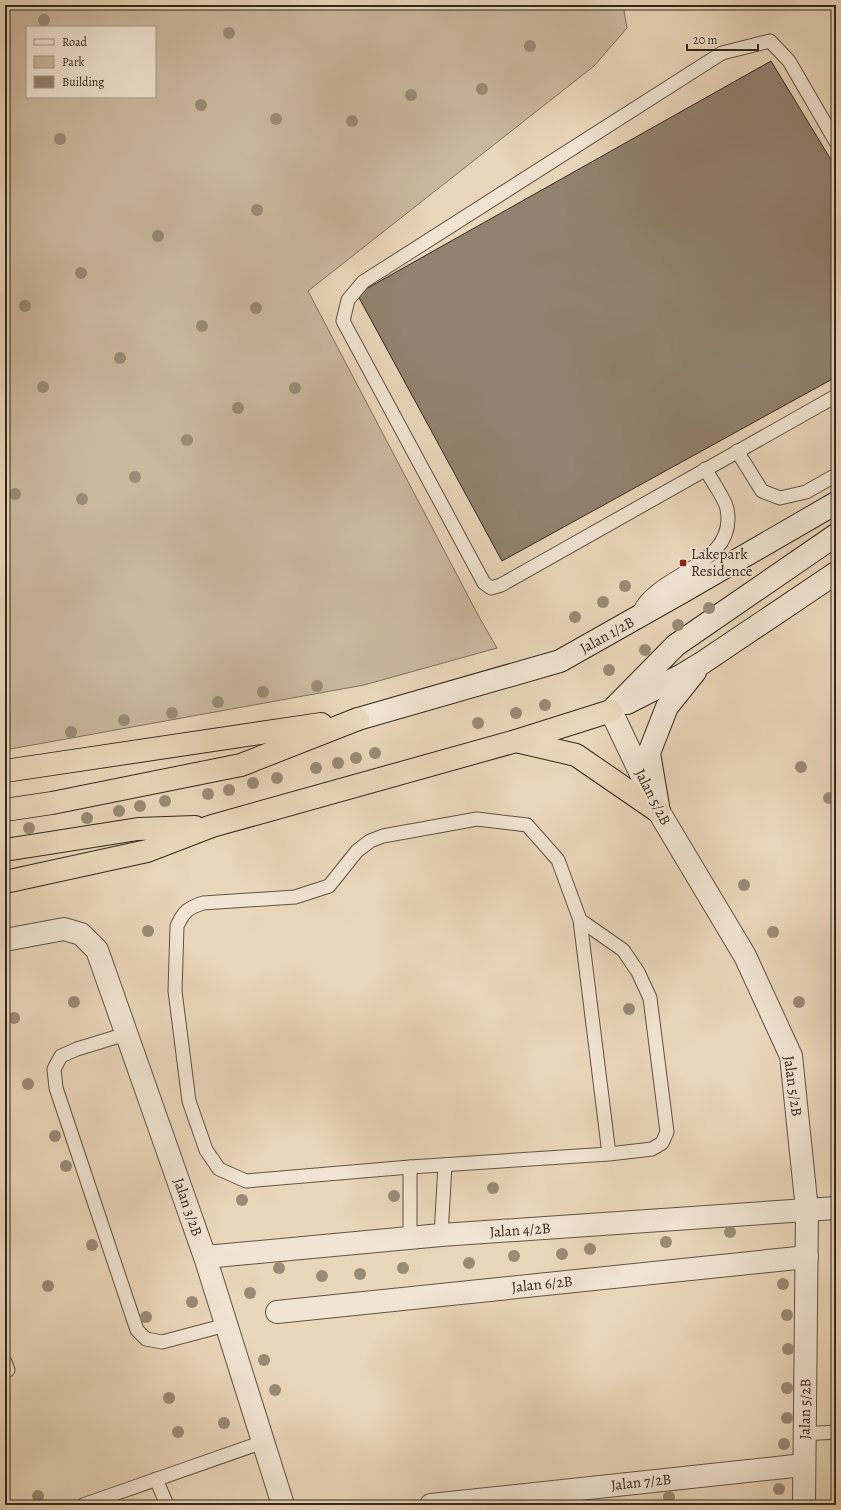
<svg xmlns="http://www.w3.org/2000/svg" width="841" height="1510" font-family="Alegreya,serif">
<style>
.green{fill:#cbb89f;stroke:#7f705e;fill-rule:evenodd}
.building{fill:#92826f;stroke:#33271d}
.lines{fill:none;stroke-linecap:round;stroke-linejoin:round}
.lane-casing{stroke:#615344;stroke-width:15}
.street-casing{stroke:#615344;stroke-width:24}
.secondary-casing{stroke:#33271d;stroke-width:24}
.highway-casing{stroke:#33271d;stroke-width:24}
.lane{stroke:#f1e4d2;stroke-width:13}
.street{stroke:#f1e4d2;stroke-width:22}
.secondary{stroke:#f1e4d2;stroke-width:22}
.highway{stroke:#ead6ba;stroke-width:22}
.tree{fill:#9a8a76}
.poi-dot{fill:#8f2418;stroke:#f1e4d2;stroke-width:1.5}
.labels{text-anchor:middle;dominant-baseline:central;stroke-width:3.5;stroke-linejoin:round;paint-order:stroke}
.poi-label{font-size:15px;fill:#33271d;stroke:#f1e4d2;text-anchor:start}
.street-label{font-size:15px;fill:#33271d;stroke:#f1e4d2}
</style>
<rect width="100%" height="100%" fill="#ead6ba"/>
<filter id="stains"><feTurbulence type="fractalNoise" baseFrequency=".005" numOctaves="4"/><feColorMatrix values="0 0 0 0 .2 0 0 0 0 .09 0 0 0 0 .02 0 0 0 .5 -.17"/></filter>
<radialGradient id="worn" r=".72"><stop offset=".6" stop-color="#630" stop-opacity="0"/><stop offset="1" stop-color="#630" stop-opacity=".3"/></radialGradient>
<path class="green" d="M 5,5 L 623,5 L 627,28 L 594,66 L 308,291 L 478,615 L 497,648 L 364,685 L 5,750 ZM 27,27 L 155,27 L 155,97 L 27,97 Z"/>
<polygon class="building" points="771,61 836,168 836,377 502,561 357,294"/>
<g class="lines">
<defs>
<g id="lane">
<polyline points="836,142 789,61 770,41 722,53 363,282 348,300 343,321 484,583 491,588 501,585 836,396"/>
<polyline points="737,451 762,491 780,498 806,492 836,475"/>
<path d="M 640,610 C 659,572 738,565 727,509 C 726,501 710,477 705,469"/>
<path d="M 580,920 L 623,950 L 638,972 L 650,998 L 667,1132 L 662,1143 L 652,1149 L 609,1154 L 410,1167 L 246,1181 L 219,1169 L 206,1150 L 189,1101 L 175,991 L 177,926 C 184,911 188,908 203,903 L 295,897 L 329,886 L 357,851 L 370,841 L 383,836 L 477,819 L 527,825 L 558,860 L 580,920 L 609,1154"/>
<polyline points="126,1034 77,1049 61,1056 54,1069 56,1088 137,1330 146,1339 162,1342 226,1325"/>
<polyline points="441,1235 445,1165"/>
<polyline points="410,1238 410,1167"/>
<polyline points="5,1362 8,1370"/>
<polyline points="804,1434 836,1432"/>
<polyline points="156,1479 167,1505"/>
<polyline points="83,1505 263,1442"/>
</g>
<g id="street">
<polyline points="611,711 659,812 745,956 791,1056 807,1210 804,1505"/>
<polyline points="5,940 64,929 81,934 97,950 205,1257 283,1505"/>
<polyline points="205,1257 441,1235 836,1208"/>
<polyline points="277,1312 807,1257"/>
<polyline points="431,1505 804,1465"/>
</g>
<g id="secondary">
<polyline points="627,703 682,675 702,663 836,573"/>
<polyline points="611,711 676,645 836,535"/>
<polyline points="358,719 560,661 682,592 836,503"/>
<polyline points="659,812 649,753 667,707 695,672"/>
</g>
<g id="highway">
<polyline points="516,741 576,755 659,812"/>
<polyline points="5,771 321,724"/>
<polyline points="5,810 52,803 241,765 358,719"/>
<polyline points="5,850 138,829 195,827"/>
<polyline points="5,882 147,851 212,826 516,741 611,711"/>
</g>
</defs>
<use href="#lane" class="lane-casing"/>
<use href="#street" class="street-casing"/>
<use href="#secondary" class="secondary-casing"/>
<use href="#highway" class="highway-casing"/>
<use href="#lane" class="lane"/>
<use href="#street" class="street"/>
<use href="#secondary" class="secondary"/>
<use href="#highway" class="highway"/>
</g>
<g class="tree">
<circle cx="44" cy="20" r="6"/>
<circle cx="229" cy="33" r="6"/>
<circle cx="530" cy="46" r="6"/>
<circle cx="482" cy="89" r="6"/>
<circle cx="411" cy="95" r="6"/>
<circle cx="201" cy="105" r="6"/>
<circle cx="276" cy="119" r="6"/>
<circle cx="352" cy="121" r="6"/>
<circle cx="60" cy="139" r="6"/>
<circle cx="257" cy="210" r="6"/>
<circle cx="158" cy="236" r="6"/>
<circle cx="81" cy="273" r="6"/>
<circle cx="25" cy="306" r="6"/>
<circle cx="256" cy="308" r="6"/>
<circle cx="202" cy="326" r="6"/>
<circle cx="120" cy="358" r="6"/>
<circle cx="43" cy="387" r="6"/>
<circle cx="295" cy="388" r="6"/>
<circle cx="238" cy="408" r="6"/>
<circle cx="187" cy="440" r="6"/>
<circle cx="135" cy="477" r="6"/>
<circle cx="15" cy="494" r="6"/>
<circle cx="82" cy="499" r="6"/>
<circle cx="625" cy="586" r="6"/>
<circle cx="603" cy="602" r="6"/>
<circle cx="709" cy="608" r="6"/>
<circle cx="575" cy="617" r="6"/>
<circle cx="678" cy="625" r="6"/>
<circle cx="645" cy="650" r="6"/>
<circle cx="609" cy="670" r="6"/>
<circle cx="317" cy="686" r="6"/>
<circle cx="263" cy="692" r="6"/>
<circle cx="218" cy="702" r="6"/>
<circle cx="545" cy="705" r="6"/>
<circle cx="172" cy="713" r="6"/>
<circle cx="516" cy="713" r="6"/>
<circle cx="124" cy="720" r="6"/>
<circle cx="478" cy="723" r="6"/>
<circle cx="71" cy="732" r="6"/>
<circle cx="375" cy="753" r="6"/>
<circle cx="356" cy="758" r="6"/>
<circle cx="338" cy="763" r="6"/>
<circle cx="801" cy="767" r="6"/>
<circle cx="316" cy="768" r="6"/>
<circle cx="277" cy="778" r="6"/>
<circle cx="253" cy="783" r="6"/>
<circle cx="229" cy="790" r="6"/>
<circle cx="208" cy="794" r="6"/>
<circle cx="829" cy="798" r="6"/>
<circle cx="165" cy="801" r="6"/>
<circle cx="140" cy="806" r="6"/>
<circle cx="119" cy="811" r="6"/>
<circle cx="87" cy="818" r="6"/>
<circle cx="29" cy="828" r="6"/>
<circle cx="744" cy="885" r="6"/>
<circle cx="148" cy="931" r="6"/>
<circle cx="773" cy="932" r="6"/>
<circle cx="74" cy="1002" r="6"/>
<circle cx="799" cy="1002" r="6"/>
<circle cx="629" cy="1009" r="6"/>
<circle cx="14" cy="1018" r="6"/>
<circle cx="28" cy="1084" r="6"/>
<circle cx="55" cy="1136" r="6"/>
<circle cx="66" cy="1166" r="6"/>
<circle cx="493" cy="1188" r="6"/>
<circle cx="394" cy="1196" r="6"/>
<circle cx="242" cy="1200" r="6"/>
<circle cx="730" cy="1232" r="6"/>
<circle cx="666" cy="1242" r="6"/>
<circle cx="92" cy="1245" r="6"/>
<circle cx="590" cy="1249" r="6"/>
<circle cx="562" cy="1254" r="6"/>
<circle cx="514" cy="1256" r="6"/>
<circle cx="469" cy="1263" r="6"/>
<circle cx="279" cy="1268" r="6"/>
<circle cx="403" cy="1268" r="6"/>
<circle cx="360" cy="1274" r="6"/>
<circle cx="322" cy="1276" r="6"/>
<circle cx="783" cy="1284" r="6"/>
<circle cx="48" cy="1286" r="6"/>
<circle cx="250" cy="1293" r="6"/>
<circle cx="192" cy="1302" r="6"/>
<circle cx="787" cy="1315" r="6"/>
<circle cx="146" cy="1317" r="6"/>
<circle cx="788" cy="1349" r="6"/>
<circle cx="264" cy="1360" r="6"/>
<circle cx="787" cy="1388" r="6"/>
<circle cx="275" cy="1390" r="6"/>
<circle cx="169" cy="1398" r="6"/>
<circle cx="787" cy="1418" r="6"/>
<circle cx="224" cy="1423" r="6"/>
<circle cx="178" cy="1432" r="6"/>
<circle cx="784" cy="1444" r="6"/>
<circle cx="779" cy="1489" r="6"/>
<circle cx="38" cy="1496" r="6"/>
<circle cx="669" cy="1497" r="6"/>
</g>
<rect class="poi-dot" x="679" y="559" width="8" height="8" rx="2"/>
<g class="labels">
<g class="poi-label">
<text x="691" y="554">Lakepark<tspan x="691" dy="17">Residence</tspan></text>
</g>
<g class="street-label">
<text transform="translate(607 635) rotate(-29)">Jalan 1/2B</text>
<text transform="translate(653 797) rotate(63)">Jalan 5/2B</text>
<text transform="translate(793 1086) rotate(82)">Jalan 5/2B</text>
<text transform="translate(188 1207) rotate(71)">Jalan 3/2B</text>
<text transform="translate(520 1230) rotate(-4)">Jalan 4/2B</text>
<text transform="translate(542 1284) rotate(-6)">Jalan 6/2B</text>
<text transform="translate(805 1409) rotate(-89)">Jalan 5/2B</text>
<text transform="translate(641 1482) rotate(-6)">Jalan 7/2B</text>
</g>
</g>
<rect width="841" height="1510" fill="none" stroke="#ead6ba" stroke-width="20"/>
<rect x="6" y="6" width="829" height="1498" fill="none" stroke="#33271d" stroke-width="2"/>
<rect x="10" y="10" width="821" height="1490" fill="none" stroke="#33271d"/>
<rect x="26" y="26" width="130" height="72" fill="#f1e4d2" stroke="#a5988a"/>
<rect x="34" y="39" width="20" height="6" fill="#f1e4d2" stroke="#a5988a"/>
<text x="62" y="46" font-size="12" fill="#33271d">Road</text>
<rect x="34" y="56" width="20" height="12" fill="#cbb89f" stroke="#a5988a"/>
<text x="62" y="66" font-size="12" fill="#33271d">Park</text>
<rect x="34" y="76" width="20" height="12" fill="#92826f" stroke="#a5988a"/>
<text x="62" y="86" font-size="12" fill="#33271d">Building</text>
<path d="M687 44v6h71v-6" fill="none" stroke="#33271d" stroke-width="2"/>
<text x="693" y="44" font-size="12" fill="#33271d" stroke="#f1e4d2" stroke-width="3" paint-order="stroke">20 m</text>
<rect width="100%" height="100%" filter="url(#stains)"/>
<rect width="100%" height="100%" fill="url(#worn)"/>
</svg>
